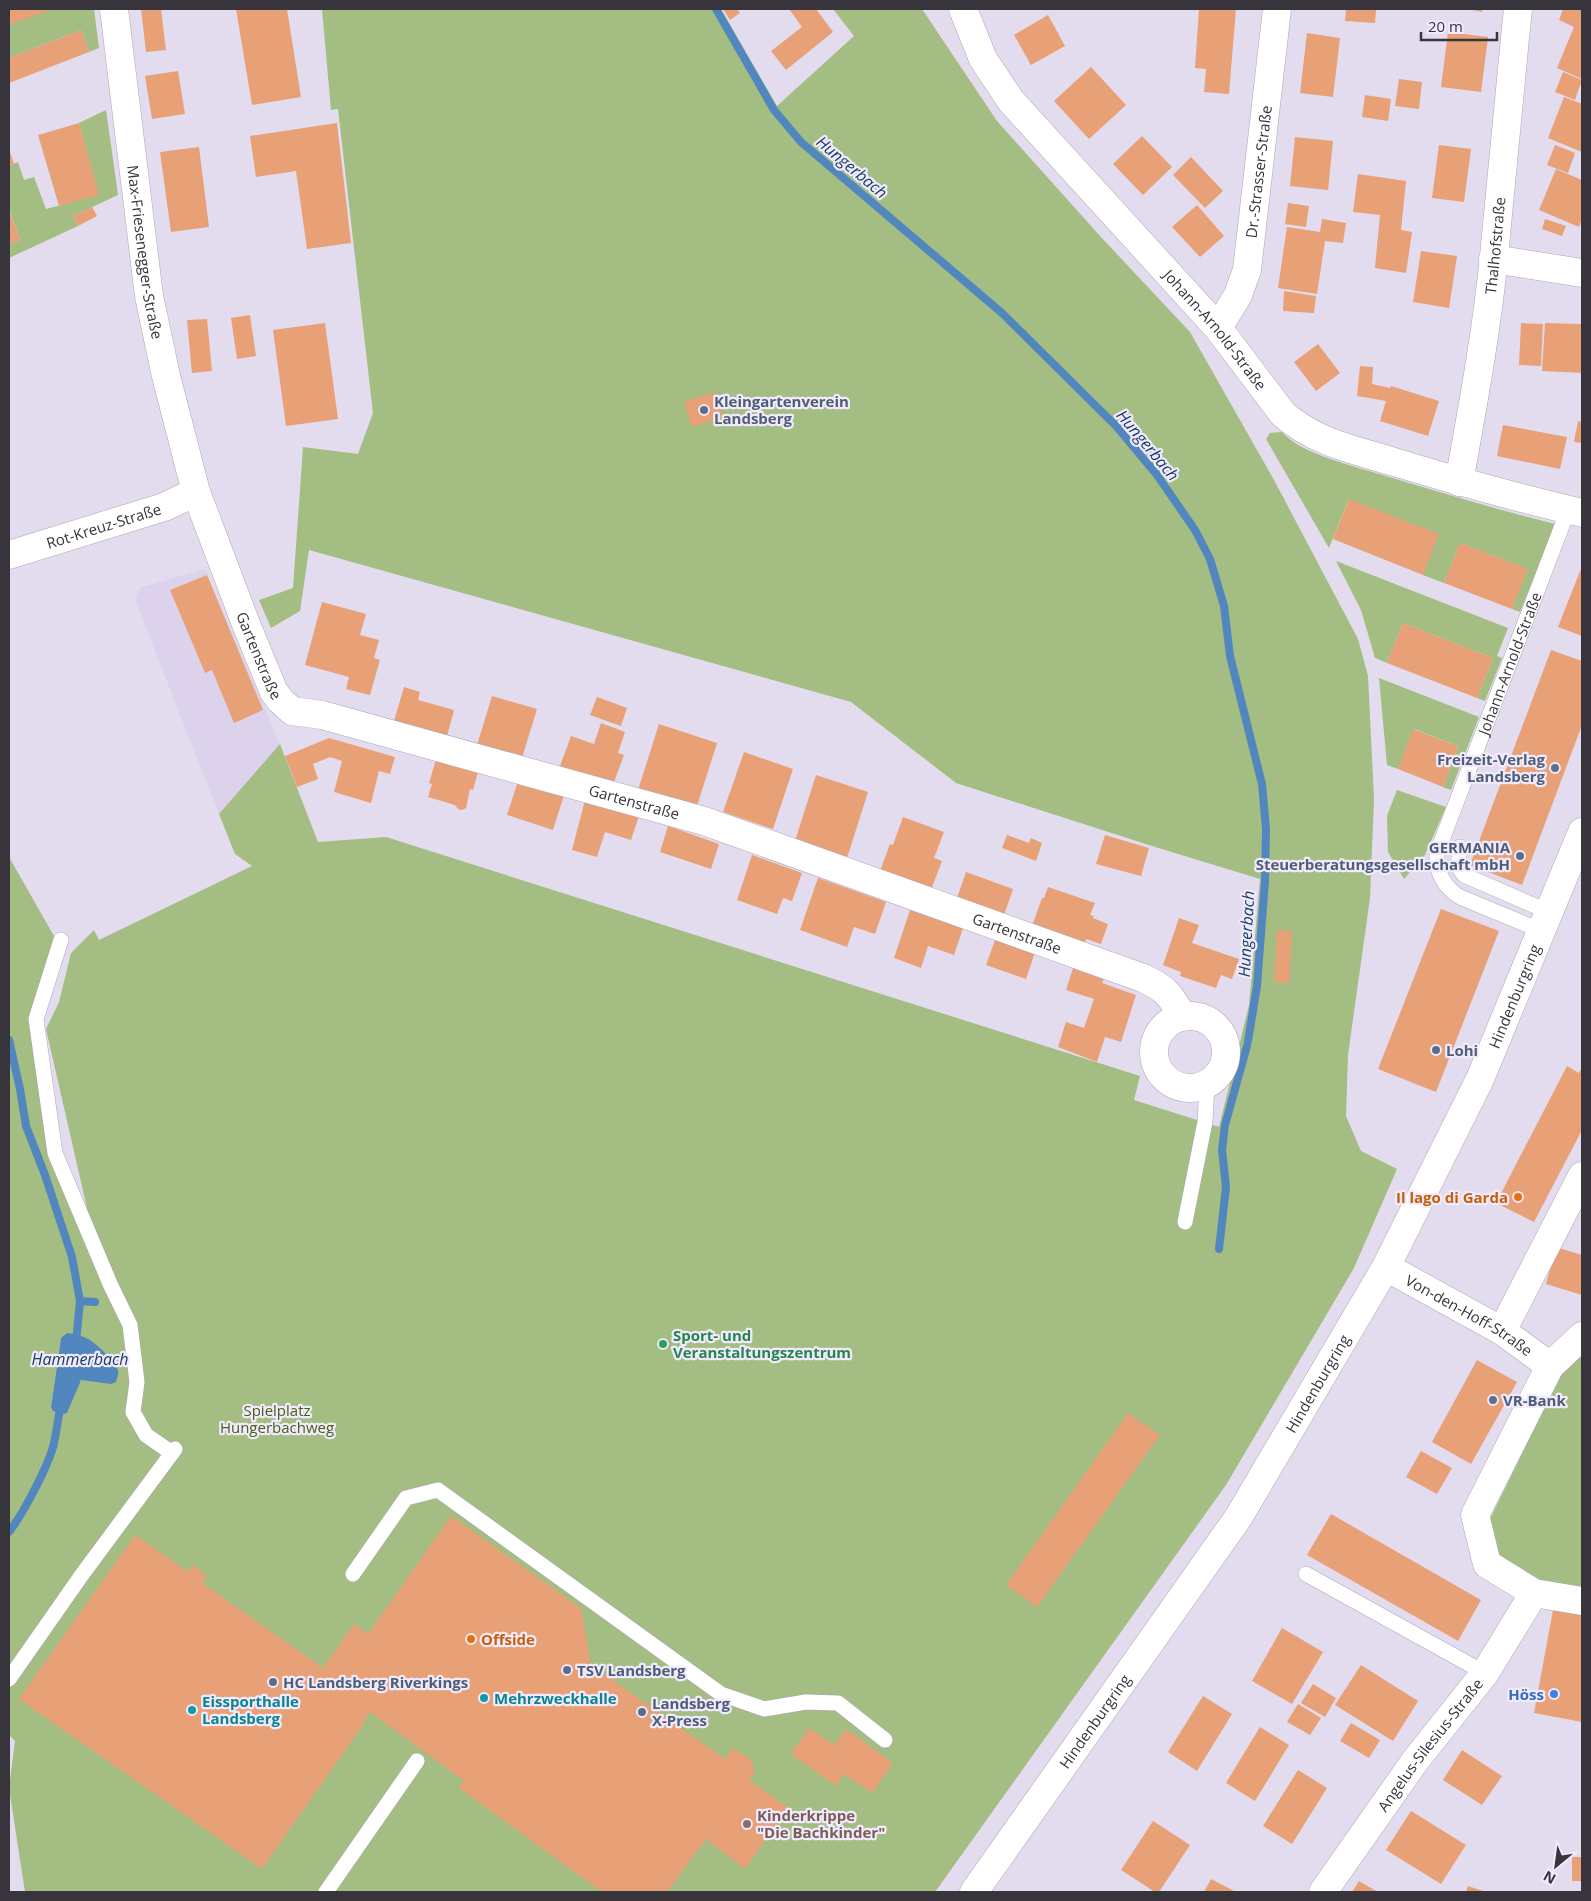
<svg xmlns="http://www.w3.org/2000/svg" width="1591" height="1901" font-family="'Open Sans',sans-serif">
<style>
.built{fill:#ddd2ec}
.green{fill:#a3bd82;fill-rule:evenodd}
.water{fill:#5187be}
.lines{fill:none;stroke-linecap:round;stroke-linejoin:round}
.stream{stroke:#5187be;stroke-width:8}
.building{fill:#e8a077}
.lane-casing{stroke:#ada6b7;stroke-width:16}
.street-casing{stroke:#ada6b7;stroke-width:29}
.secondary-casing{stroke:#ada6b7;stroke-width:29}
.lane{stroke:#fff;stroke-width:15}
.street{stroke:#fff;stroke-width:28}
.secondary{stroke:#fff;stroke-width:28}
.service-dot{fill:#5c6f8a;stroke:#f1e9fc;stroke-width:2}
.food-dot{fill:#e8710a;stroke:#f1e9fc;stroke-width:2}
.leisure-dot{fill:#2e9e5b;stroke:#f1e9fc;stroke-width:2}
.shop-dot{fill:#3f7fe0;stroke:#f1e9fc;stroke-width:2}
.culture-dot{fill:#0f9aa8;stroke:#f1e9fc;stroke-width:2}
.education-dot{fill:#8d6e63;stroke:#f1e9fc;stroke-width:2}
.labels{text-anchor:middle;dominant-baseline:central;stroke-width:4.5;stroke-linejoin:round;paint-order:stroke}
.street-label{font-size:15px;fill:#37343b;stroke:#f1e9fc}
.service-label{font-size:15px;font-weight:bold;fill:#4e5e75;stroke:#f1e9fc;text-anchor:start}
.food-label{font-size:15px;font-weight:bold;fill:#c56008;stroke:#f1e9fc;text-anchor:end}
.leisure-label{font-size:15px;font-weight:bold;fill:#27864d;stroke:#f1e9fc;text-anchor:start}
.park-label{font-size:15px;fill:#456115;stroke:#f1e9fc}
.shop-label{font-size:15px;font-weight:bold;fill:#366cbe;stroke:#f1e9fc;text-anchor:end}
.culture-label{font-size:15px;font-weight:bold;fill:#0d838f;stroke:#f1e9fc;text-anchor:start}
.education-label{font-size:15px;font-weight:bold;fill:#785e54;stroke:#f1e9fc;text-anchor:start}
.water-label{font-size:16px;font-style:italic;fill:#153d62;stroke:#f1e9fc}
</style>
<rect width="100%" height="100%" fill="#e3dcee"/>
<polygon class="built" points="205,569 280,744 219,814 135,600 138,591 142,587"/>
<g class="green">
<polygon points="9,9 94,9 99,48 89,52 81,30 9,58"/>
<path d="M 322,9 L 721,9 L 777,106 L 854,36 L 833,9 L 922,9 L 997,121 L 1100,236 L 1190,332 L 1274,480 L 1358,639 L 1368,676 L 1374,799 L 1370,898 L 1348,1055 L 1346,1116 L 1361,1151 L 1397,1169 L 1354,1268 L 1226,1485 L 935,1892 L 25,1892 L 9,1788 L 15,1741 L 9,1735 L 9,857 L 54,936 L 29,1019 L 49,1155 L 105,1287 L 46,1029 L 59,1002 L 71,953 L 94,930 L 99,940 L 252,866 L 235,854 L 219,814 L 280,744 L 318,842 L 386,837 L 1140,1076 L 1134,1100 L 1219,1127 L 1249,1005 L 1260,879 L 1152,846 L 956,783 L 851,702 L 309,550 L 300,611 L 271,628 L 259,600 L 293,588 L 303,447 L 358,454 L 373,413 L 338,109 L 331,110 ZM 61,1338 L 83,1379 L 51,1407 Z"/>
<polygon points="106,110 118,195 73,216 78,226 9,258 9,244 20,240 9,209 9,166 18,162 24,180 34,177 46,209 98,195 79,123"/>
<path d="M 1282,432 C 1300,454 1358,467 1386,476 C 1442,493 1498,510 1555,524 L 1520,612 L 1512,609 L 1527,569 L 1460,543 L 1444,583 L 1423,575 L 1349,499 L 1329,548 L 1266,439 L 1270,433 Z"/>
<polygon points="1336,561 1508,628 1497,656 1502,658 1485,701 1477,698 1493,658 1403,623 1387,663 1375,658 1361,610"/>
<polygon points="1379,678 1479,717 1451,790 1443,787 1458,746 1414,729 1398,769 1387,765"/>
<polygon points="1397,790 1446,807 1425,855 1404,879 1388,852 1387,816"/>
<polygon points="1582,1355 1582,1588 1536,1582 1499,1556 1490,1519 1562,1372"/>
</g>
<path class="water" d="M 67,1333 C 76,1334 83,1336 90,1340 C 99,1346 114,1361 118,1370 C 119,1375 117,1378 116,1382 L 111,1384 L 81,1380 L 67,1413 L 64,1414 L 53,1411 L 51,1407 L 61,1338 Z"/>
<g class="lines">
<g class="stream">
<polyline points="716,9 774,110 801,142 1002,313 1116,426 1157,475 1195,530 1210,559 1224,606 1230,656 1262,784 1266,829 1265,881 1257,986 1248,1041"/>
<polyline points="9,1040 20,1089 26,1126 45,1175 72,1257 80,1301 76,1342"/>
<polyline points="1219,1249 1226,1187 1222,1150 1225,1125 1247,1046"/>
<polyline points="80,1301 95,1302"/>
<path d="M 9,1532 C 23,1514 49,1465 54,1443 C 57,1430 58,1417 61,1405"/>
</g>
</g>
<g class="building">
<polygon points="9,9 51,9 9,25"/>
<polygon points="141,9 161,9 166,50 146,52"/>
<polygon points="236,9 287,9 301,97 252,105"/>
<polygon points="723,9 737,9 740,13 730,20"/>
<polygon points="789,9 816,9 833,32 786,70 771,51 802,27"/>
<polygon points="1199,9 1236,9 1229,94 1204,92 1206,69 1195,68"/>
<polygon points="1346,9 1376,9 1375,23 1345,21"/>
<polygon points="1468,9 1483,9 1482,12"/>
<polygon points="1563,9 1582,9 1582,79 1557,68 1574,27 1559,20"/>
<polygon points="1048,15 1065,46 1031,65 1014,35"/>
<polygon points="81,30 89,52 9,83 9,58"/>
<polygon points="1448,32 1488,37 1481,92 1441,87"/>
<polygon points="1307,33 1340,38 1333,97 1300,93"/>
<polygon points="1091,67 1126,105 1089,139 1054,101"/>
<polygon points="178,71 185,114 152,119 145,76"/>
<polygon points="1563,72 1582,80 1575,100 1555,92"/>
<polygon points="1399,79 1422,82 1419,109 1395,106"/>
<polygon points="1365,95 1391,99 1388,121 1362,117"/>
<polygon points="1564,97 1582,104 1582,152 1548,138"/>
<polygon points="79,123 99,195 59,206 38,135"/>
<polygon points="337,123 351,243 307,249 296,171 256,177 250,136"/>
<polygon points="1142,136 1172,167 1143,195 1113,164"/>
<polygon points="1295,137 1333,141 1328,190 1290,186"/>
<polygon points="1439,145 1471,149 1464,202 1432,198"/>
<polygon points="1555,145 1575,153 1568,173 1547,165"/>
<polygon points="199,147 209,227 171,232 160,152"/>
<polygon points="9,149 14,164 9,166"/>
<polygon points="1191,157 1223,191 1205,208 1173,175"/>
<polygon points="1556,169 1582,180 1582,219 1579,227 1539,210"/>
<polygon points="1358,174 1406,181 1401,230 1412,232 1406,273 1375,268 1380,215 1353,212"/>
<polygon points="1288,203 1309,206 1306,227 1285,224"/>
<polygon points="1197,205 1224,236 1200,257 1172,227"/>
<polygon points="92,207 97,216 78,226 73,216"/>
<polygon points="9,210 20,240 9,244"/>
<polygon points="1322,219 1346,223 1343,243 1325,241 1317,294 1278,288 1287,227 1320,232"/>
<polygon points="1545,219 1566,226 1562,236 1542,229"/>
<polygon points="1421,251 1457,256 1449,308 1413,302"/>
<polygon points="1284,291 1316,296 1314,313 1283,311"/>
<polygon points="250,315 256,356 237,359 231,318"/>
<polygon points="207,319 212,371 192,373 187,320"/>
<polygon points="325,323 338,419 286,426 273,330"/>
<polygon points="1521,323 1543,324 1541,366 1519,365"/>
<polygon points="1545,323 1582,324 1582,373 1542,371"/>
<polygon points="1318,344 1340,373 1316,391 1294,362"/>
<polygon points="1360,366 1373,367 1372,384 1390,388 1391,386 1439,401 1428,436 1380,421 1386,401 1357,396"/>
<polygon points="715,392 723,417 692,427 684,402"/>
<polygon points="1578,421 1582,422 1582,443 1574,442"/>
<polygon points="1503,425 1567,437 1560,469 1497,456"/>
<polygon points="1349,499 1439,534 1423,575 1333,539"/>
<polygon points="1460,543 1528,569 1512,609 1444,583"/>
<polygon points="1580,571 1582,572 1582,636 1558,627"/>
<polygon points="207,575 263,710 234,723 212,670 205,673 170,590"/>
<polygon points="322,602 366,614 360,635 379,640 374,658 380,660 370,695 346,689 349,677 305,665"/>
<polygon points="1403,623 1493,658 1477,698 1387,663"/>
<polygon points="1551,650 1582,661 1582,725 1522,885 1470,865"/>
<polygon points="404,687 420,692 418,700 454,710 447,736 394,721"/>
<polygon points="492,696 537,709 522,758 477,745"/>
<polygon points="597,697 627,708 621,726 590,715"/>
<polygon points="601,723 625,732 618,753 624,755 613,785 560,766 571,736 594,744"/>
<polygon points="659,724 717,743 696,809 638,790"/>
<polygon points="1413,729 1458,746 1443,787 1398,769"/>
<polygon points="329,738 395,757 390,774 379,771 371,803 334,792 342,761 330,757 313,764 318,779 297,787 285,756"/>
<polygon points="744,752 793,769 773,829 723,812"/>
<polygon points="437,756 479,768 473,790 470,789 466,808 462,810 458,809 455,805 428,797 432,784 429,783"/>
<polygon points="816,775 868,792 847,858 795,841"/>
<polygon points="518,781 564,795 553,830 507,815"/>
<polygon points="585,800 639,816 631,840 605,832 597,857 572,850"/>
<polygon points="903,817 944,832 934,858 942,861 931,890 880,871 890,844 893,845"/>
<polygon points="668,826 719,844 711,869 660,852"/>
<polygon points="1007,835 1029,843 1031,838 1042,843 1036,861 1002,848"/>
<polygon points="1105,835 1149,848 1141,876 1096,864"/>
<polygon points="752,855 802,873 792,901 783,898 777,914 737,900"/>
<polygon points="966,872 1013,889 1004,915 957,898"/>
<polygon points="818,878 886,902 875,934 854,927 847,947 800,930"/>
<polygon points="1048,887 1095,903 1090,915 1094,916 1093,918 1108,924 1101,944 1086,939 1084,944 1032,926 1042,898 1044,898"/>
<polygon points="1441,909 1499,931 1436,1092 1378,1069"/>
<polygon points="910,910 963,928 954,955 928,946 921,968 894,958"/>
<polygon points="1179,918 1199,925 1192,943 1239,959 1232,979 1221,975 1216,988 1180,976 1181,972 1163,965"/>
<polygon points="1277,930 1292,931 1289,983 1274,982"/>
<polygon points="997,935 1036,949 1026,979 986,965"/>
<polygon points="1073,968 1104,979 1102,983 1136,995 1121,1042 1105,1037 1097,1062 1058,1047 1066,1022 1084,1028 1094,999 1066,990"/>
<polygon points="1567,1066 1579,1073 1582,1067 1582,1130 1534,1222 1496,1203"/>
<polygon points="1556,1247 1582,1255 1582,1295 1546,1284"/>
<polygon points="1477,1360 1517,1382 1471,1464 1432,1442"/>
<polygon points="1128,1413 1160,1435 1037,1607 1006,1585"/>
<polygon points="1421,1451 1452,1468 1437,1494 1406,1477"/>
<polygon points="1331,1514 1481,1600 1458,1641 1307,1555"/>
<polygon points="451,1516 581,1608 591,1665 725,1759 733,1748 751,1760 755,1773 749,1780 788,1808 745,1869 706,1839 667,1892 602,1892 459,1788 464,1781 370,1712 365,1719 365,1722 262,1869 19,1699 135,1535 188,1572 193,1565 207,1576 202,1583 323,1668 354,1624 368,1634"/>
<polygon points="1553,1610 1582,1615 1582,1722 1534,1713"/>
<polygon points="1282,1628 1323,1652 1292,1704 1252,1681"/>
<polygon points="1361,1665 1418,1701 1393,1741 1335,1705"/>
<polygon points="1313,1684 1336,1698 1325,1717 1301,1703"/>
<polygon points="1203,1696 1232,1714 1197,1771 1168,1752"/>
<polygon points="1298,1704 1321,1718 1310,1735 1287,1722"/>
<polygon points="1351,1723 1380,1740 1369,1758 1340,1741"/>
<polygon points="1260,1727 1289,1745 1255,1801 1226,1783"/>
<polygon points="809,1728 834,1745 846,1729 893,1763 872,1793 844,1774 836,1786 791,1754"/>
<polygon points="1462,1750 1502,1776 1482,1805 1443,1780"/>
<polygon points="1298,1770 1327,1788 1292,1844 1263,1826"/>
<polygon points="1411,1811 1466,1845 1441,1884 1386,1850"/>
<polygon points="1153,1821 1190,1845 1159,1892 1155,1892 1121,1870"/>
<rect x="1572" y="1857" width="10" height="24"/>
<polygon points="1211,1879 1236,1892 1204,1892"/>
<polygon points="1359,1881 1378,1892 1352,1892"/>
<polygon points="1468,1886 1486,1892 1466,1892"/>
</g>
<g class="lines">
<defs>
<g id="lane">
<polyline points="1460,847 1458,866 1464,875 1549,912"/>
<path id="s1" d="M 1542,931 L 1460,897 C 1444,887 1436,872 1437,853 L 1568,510"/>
<polyline points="61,940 36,1019 55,1153 111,1286 130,1325 137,1382 133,1412 146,1435 172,1453"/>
<polyline points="1185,1222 1205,1122 1207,1084"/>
<polyline points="353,1574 406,1498 438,1490 721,1694 764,1709 806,1702 838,1703 885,1740"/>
<polyline points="1306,1574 1485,1673"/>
<polyline points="9,1679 81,1576 175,1449"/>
<polyline points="326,1892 417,1761"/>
</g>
<g id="street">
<path id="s2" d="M 114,9 L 149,296 L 166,376 L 196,492 L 246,624 L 274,692 L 280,700 L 292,711 L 322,715 L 704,821 L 1143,978 C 1166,989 1170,994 1182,1016"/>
<path id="s3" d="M 963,9 L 983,59 L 1011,101 L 1218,328 L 1283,414 C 1316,443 1353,449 1394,462 C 1456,481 1519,498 1582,513"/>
<polyline points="1493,259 1582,273"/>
<path id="s4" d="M 1218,328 L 1238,295 L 1247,270 L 1277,9"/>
<path id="s5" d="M 1459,482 C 1474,400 1489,318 1496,235 C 1503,159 1510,84 1518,9"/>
<path id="s6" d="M 9,555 L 164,507 L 196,492"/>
<circle cx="1190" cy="1052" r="36"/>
<path id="s7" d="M 1386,1267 L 1502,1331 L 1550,1366 L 1582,1336"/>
<polyline points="1502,1331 1582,1176"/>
<polyline points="1550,1366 1475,1515 1487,1564 1534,1593 1582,1601"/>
<path id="s8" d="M 1323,1892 L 1415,1761 L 1485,1673 L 1534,1593"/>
</g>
<g id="secondary">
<path id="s9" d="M 974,1892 L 1238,1518 L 1386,1267 L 1480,1079 L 1582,832"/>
</g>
</defs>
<use href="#lane" class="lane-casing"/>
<use href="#street" class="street-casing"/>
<use href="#secondary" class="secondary-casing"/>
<use href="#lane" class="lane"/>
<use href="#street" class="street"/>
<use href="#secondary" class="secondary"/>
</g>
<g class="service-dot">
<circle cx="704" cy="410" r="5"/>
<circle cx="1555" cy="768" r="5"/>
<circle cx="1520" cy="856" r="5"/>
<circle cx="1436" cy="1050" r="5"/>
<circle cx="1493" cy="1400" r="5"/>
<circle cx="567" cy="1670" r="5"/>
<circle cx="273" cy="1682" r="5"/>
<circle cx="642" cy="1712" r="5"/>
</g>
<g class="food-dot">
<circle cx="1518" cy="1197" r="5"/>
<circle cx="471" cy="1639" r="5"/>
</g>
<circle class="leisure-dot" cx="663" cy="1344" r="5"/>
<circle class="shop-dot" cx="1554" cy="1694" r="5"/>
<g class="culture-dot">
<circle cx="484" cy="1698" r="5"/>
<circle cx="192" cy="1710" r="5"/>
</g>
<circle class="education-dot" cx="747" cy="1824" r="5"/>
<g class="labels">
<g class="street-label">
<text stroke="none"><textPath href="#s4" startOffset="164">Dr.-Strasser-Straße</textPath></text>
<text stroke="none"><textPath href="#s5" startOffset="239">Thalhofstraße</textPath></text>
<text stroke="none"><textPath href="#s2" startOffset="245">Max-Friesenegger-Straße</textPath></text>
<text stroke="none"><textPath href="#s3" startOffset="411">Johann-Arnold-Straße</textPath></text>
<text stroke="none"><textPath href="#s6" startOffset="99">Rot-Kreuz-Straße</textPath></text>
<text stroke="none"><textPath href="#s2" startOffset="666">Gartenstraße</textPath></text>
<text stroke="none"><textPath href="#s1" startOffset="344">Johann-Arnold-Straße</textPath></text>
<text stroke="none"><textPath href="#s2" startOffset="1086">Gartenstraße</textPath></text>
<text stroke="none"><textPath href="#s2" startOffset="1491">Gartenstraße</textPath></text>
<text stroke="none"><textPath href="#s9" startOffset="1049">Hindenburgring</textPath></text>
<text stroke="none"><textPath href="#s7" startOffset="96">Von-den-Hoff-Straße</textPath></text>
<text stroke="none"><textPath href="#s9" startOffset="614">Hindenburgring</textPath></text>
<text stroke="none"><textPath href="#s9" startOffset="209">Hindenburgring</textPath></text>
<text stroke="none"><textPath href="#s8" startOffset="182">Angelus-Silesius-Straße</textPath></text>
</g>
<g class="service-label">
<text x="714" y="401">Kleingartenverein<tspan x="714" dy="17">Landsberg</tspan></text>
<text x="1545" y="759" text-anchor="end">Freizeit-Verlag<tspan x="1545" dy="17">Landsberg</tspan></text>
<text x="1510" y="847" text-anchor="end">GERMANIA<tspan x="1510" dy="17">Steuerberatungsgesellschaft mbH</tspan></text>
<text x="1446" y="1050">Lohi</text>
<text x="1503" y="1400">VR-Bank</text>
<text x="577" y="1670">TSV Landsberg</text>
<text x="283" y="1682">HC Landsberg Riverkings</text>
<text x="652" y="1703">Landsberg<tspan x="652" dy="17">X-Press</tspan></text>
</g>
<g class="food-label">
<text x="1508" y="1197">Il lago di Garda</text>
<text x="481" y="1639" text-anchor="start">Offside</text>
</g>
<g class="leisure-label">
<text x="673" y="1335">Sport- und<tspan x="673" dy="17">Veranstaltungszentrum</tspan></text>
</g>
<g class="park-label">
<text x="277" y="1410">Spielplatz<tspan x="277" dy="17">Hungerbachweg</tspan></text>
</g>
<g class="shop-label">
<text x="1544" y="1694">Höss</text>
</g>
<g class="culture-label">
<text x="494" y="1698">Mehrzweckhalle</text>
<text x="202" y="1701">Eissporthalle<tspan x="202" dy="17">Landsberg</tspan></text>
</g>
<g class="education-label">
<text x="757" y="1815">Kinderkrippe<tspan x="757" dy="17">"Die Bachkinder"</tspan></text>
</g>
<g class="water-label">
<text transform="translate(852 167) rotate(40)">Hungerbach</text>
<text transform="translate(1148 445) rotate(50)">Hungerbach</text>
<text transform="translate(1246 934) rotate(-87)">Hungerbach</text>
<text x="80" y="1359">Hammerbach</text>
</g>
</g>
<rect width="1591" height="1901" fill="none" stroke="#37343b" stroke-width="20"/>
<g transform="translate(1556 1866) rotate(209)" stroke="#f1e9fc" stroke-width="4" paint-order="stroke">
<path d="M0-4L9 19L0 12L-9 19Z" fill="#37343b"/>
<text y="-8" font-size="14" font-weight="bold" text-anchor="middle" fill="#37343b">N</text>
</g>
<path d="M1421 32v8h76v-8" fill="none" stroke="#37343b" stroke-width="2.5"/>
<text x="1428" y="32" font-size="15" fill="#37343b" stroke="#f1e9fc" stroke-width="4" paint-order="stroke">20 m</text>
</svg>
